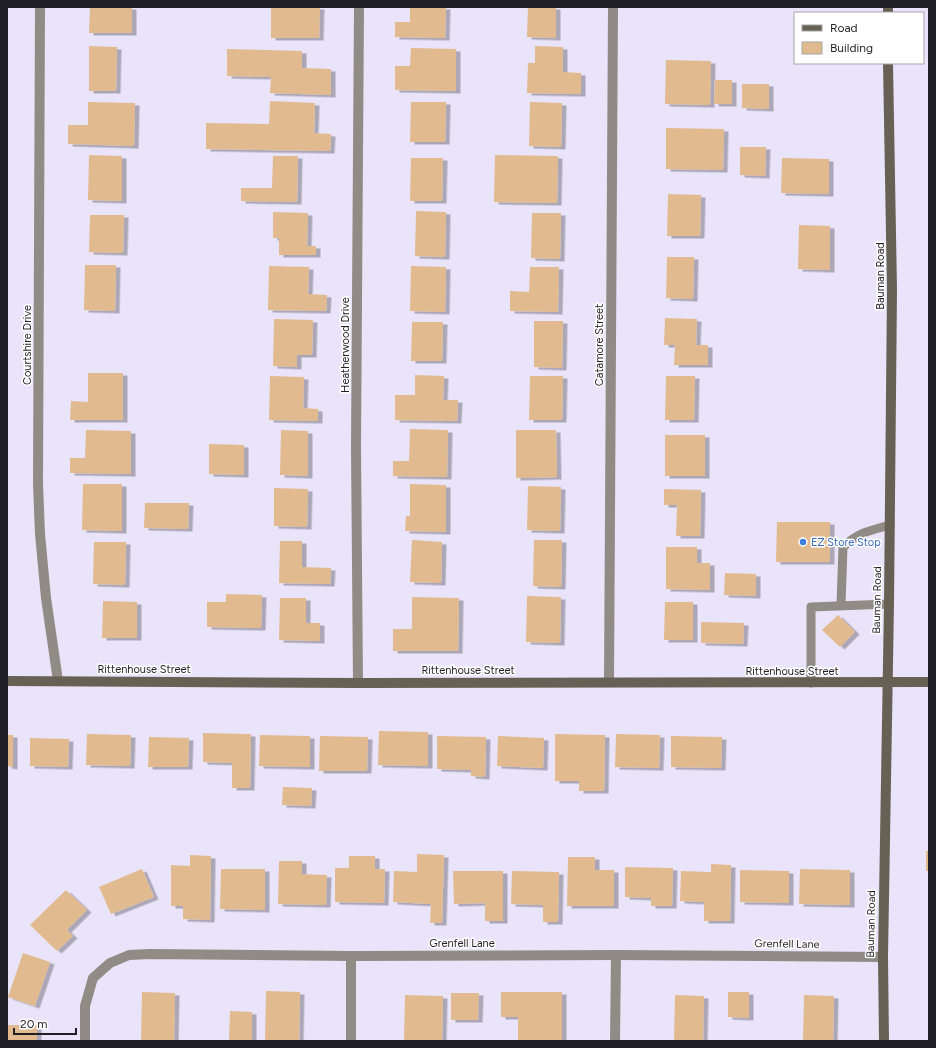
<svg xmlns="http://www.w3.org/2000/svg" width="936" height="1048" font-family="Figtree,sans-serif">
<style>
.building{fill:#e2ba8f;filter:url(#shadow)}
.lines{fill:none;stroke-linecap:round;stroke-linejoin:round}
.lane{stroke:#908b84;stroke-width:9}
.street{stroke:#908b84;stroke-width:10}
.secondary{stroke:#676055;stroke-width:10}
.shop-dot{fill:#3f7fe0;stroke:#fff;stroke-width:1.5}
.labels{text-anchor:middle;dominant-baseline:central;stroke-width:3;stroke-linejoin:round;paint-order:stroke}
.street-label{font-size:11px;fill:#211f26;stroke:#fff}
.shop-label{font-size:11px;fill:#366cbe;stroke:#fff;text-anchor:start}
</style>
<defs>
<filter id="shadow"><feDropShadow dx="4.5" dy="2.5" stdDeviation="0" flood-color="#0004"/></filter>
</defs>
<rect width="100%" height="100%" fill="#e9e4f9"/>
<g class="building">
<polygon points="90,7 132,7 132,33 89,33"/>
<polygon points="271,7 320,7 319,38 271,38"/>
<polygon points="410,7 446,7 445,38 395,37 395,22 410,22"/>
<polygon points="528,7 556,7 556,38 527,37"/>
<polygon points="89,46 117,47 116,91 89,91"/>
<polygon points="535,46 563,47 563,72 581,73 581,94 527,93 528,63 535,63"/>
<polygon points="411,48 456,49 456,91 395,90 395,66 410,66"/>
<polygon points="227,49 302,51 302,68 331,69 331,95 270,93 271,77 227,76"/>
<polygon points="666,60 711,61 710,105 665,104"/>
<polygon points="715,80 732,80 732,104 714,104"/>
<polygon points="742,84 769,84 769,109 742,108"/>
<polygon points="270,101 315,103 314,133 331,134 330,151 206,149 206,123 269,124"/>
<polygon points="88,102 135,103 134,146 68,144 68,125 88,125"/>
<polygon points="411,102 446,102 445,142 410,142"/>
<polygon points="530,102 562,103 561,147 529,146"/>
<polygon points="666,128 724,129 723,170 666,169"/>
<polygon points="740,147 766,147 765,176 740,175"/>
<polygon points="89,155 122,156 122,201 88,200"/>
<polygon points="495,155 558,156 557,203 494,202"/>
<polygon points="273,156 298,156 297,202 241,201 241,188 272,188"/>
<polygon points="411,158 443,158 442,201 410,201"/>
<polygon points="782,158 829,159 829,194 781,193"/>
<polygon points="668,194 701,195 700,236 667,236"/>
<polygon points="416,211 446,212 445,257 415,256"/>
<polygon points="273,212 308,213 307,246 316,246 316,255 279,255 279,238 273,238"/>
<polygon points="532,213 561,213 560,259 531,258"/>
<polygon points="90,215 124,215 123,253 89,252"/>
<polygon points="799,225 830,226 830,270 798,269"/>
<polygon points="667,257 694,257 693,299 666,298"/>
<polygon points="85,265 116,265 115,311 84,310"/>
<polygon points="269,266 309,267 308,294 327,295 326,311 268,310"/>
<polygon points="411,266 446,267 445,312 410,311"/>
<polygon points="530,267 559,267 558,312 510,311 510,291 529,292"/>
<polygon points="665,318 697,319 696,345 708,345 708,365 674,365 675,345 664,345"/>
<polygon points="274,319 313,320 312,355 297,355 297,367 273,366"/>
<polygon points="534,321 563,321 562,368 534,367"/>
<polygon points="412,322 443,322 442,361 411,361"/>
<polygon points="88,373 123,373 123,420 70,420 71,401 88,402"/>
<polygon points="415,375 444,376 443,400 458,400 457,421 395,420 395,395 415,395"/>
<polygon points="270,376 304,377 303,408 318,409 318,421 269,420"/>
<polygon points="530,376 563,376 562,420 529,420"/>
<polygon points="666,376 695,376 694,420 665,420"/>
<polygon points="410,429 448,430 447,477 393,476 393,461 409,461"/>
<polygon points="86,430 131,431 131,474 70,473 70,458 85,458"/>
<polygon points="281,430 308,431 308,476 280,475"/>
<polygon points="516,430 556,430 557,477 516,478"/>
<rect x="665" y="435" width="40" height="41"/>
<polygon points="209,444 244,445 244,475 209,474"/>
<polygon points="83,484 122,484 122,531 82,530"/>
<polygon points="410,484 446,485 446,532 405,531 406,516 410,516"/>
<polygon points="528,486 561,487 560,531 527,530"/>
<polygon points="274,488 308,489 307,527 274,526"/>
<polygon points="664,489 701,490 700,536 676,536 677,505 664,505"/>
<polygon points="145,503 189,503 188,529 144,528"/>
<polygon points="777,522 830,522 830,562 776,562"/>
<polygon points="412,540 442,542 441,583 410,582"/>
<polygon points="534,540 562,540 561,587 533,586"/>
<polygon points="280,541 302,541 302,567 331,568 330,584 279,583"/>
<polygon points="94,542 126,542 125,585 93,584"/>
<polygon points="666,547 697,547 697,563 710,563 710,590 666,589"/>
<polygon points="725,573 756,574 756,596 724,595"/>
<polygon points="226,594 262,595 261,628 207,627 207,602 226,602"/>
<polygon points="527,596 561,597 560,643 526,642"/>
<polygon points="412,597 459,598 458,651 393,651 393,629 412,629"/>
<polygon points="280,598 306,598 306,623 320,623 320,641 279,640"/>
<polygon points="103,601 137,602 137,638 102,638"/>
<polygon points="665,602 693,602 693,640 664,640"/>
<polygon points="838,615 855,632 840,647 822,630"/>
<polygon points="701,622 744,623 743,644 701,643"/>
<polygon points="379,731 428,732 428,766 378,765"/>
<polygon points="203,733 251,734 250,788 232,788 232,763 203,762"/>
<polygon points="87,734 131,735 130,766 86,765"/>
<polygon points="555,734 605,735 604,791 579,791 579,781 555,781"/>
<polygon points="616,734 660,735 659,768 615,767"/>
<polygon points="7,735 13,735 13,767 7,766"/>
<polygon points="260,735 310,736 310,767 259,766"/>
<polygon points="320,736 368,737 367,771 319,771"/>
<polygon points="437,736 486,737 485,777 471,776 471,770 437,769"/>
<polygon points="498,736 544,738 543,768 497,766"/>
<polygon points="671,736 722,737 721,768 671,767"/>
<polygon points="149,737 189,738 188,767 148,767"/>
<polygon points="30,738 69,739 68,767 30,766"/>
<polygon points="283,787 312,788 311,806 282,805"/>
<rect x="926" y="851" width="3" height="20"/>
<polygon points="417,854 444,855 442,923 430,923 431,904 393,902 394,871 417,872"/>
<polygon points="190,855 211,856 210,920 183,919 183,906 171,906 171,865 190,866"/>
<polygon points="349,856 375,856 375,869 385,869 384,903 335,902 335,868 349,868"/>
<polygon points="568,857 595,857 595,870 614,870 614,906 567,906"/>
<polygon points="279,861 302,861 302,874 327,875 326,905 278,904"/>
<polygon points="711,864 731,865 730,921 704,921 704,902 680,901 681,871 711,872"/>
<polygon points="625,867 673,868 672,906 651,906 651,898 625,897"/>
<polygon points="142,869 154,897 111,914 99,887"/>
<polygon points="221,869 265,869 265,910 220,909"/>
<polygon points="800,869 850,870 850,905 799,904"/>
<polygon points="740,870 789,871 789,903 740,902"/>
<polygon points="453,871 503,871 503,921 485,921 485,903 454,904"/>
<polygon points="512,871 559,872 558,922 543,922 543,905 511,904"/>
<polygon points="66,890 87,910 67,930 73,936 57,951 30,925"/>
<polygon points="23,953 50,962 35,1006 8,997"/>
<polygon points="266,991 300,992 299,1041 265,1041"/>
<polygon points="142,992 175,993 174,1041 141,1041"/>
<polygon points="501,992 562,992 562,1041 518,1041 518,1017 501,1017"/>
<polygon points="728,992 749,992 749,1018 728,1017"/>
<polygon points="451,993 479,993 478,1020 451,1020"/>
<polygon points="405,995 443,996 442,1041 404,1041"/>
<polygon points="675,995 704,996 703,1041 674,1041"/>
<polygon points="804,995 834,996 833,1041 803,1041"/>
<polygon points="230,1011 252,1012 252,1041 229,1041"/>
<rect x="7" y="1025" width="30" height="16"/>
</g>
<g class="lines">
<g class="lane">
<path d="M 841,605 L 843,547 C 859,532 869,531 890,525"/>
<polyline points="811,683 811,607 889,604"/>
</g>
<g class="street">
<polyline points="40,7 38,484 40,534 46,598 58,681"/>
<polyline points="609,682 613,7"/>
<polyline points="358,683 356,448 359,7"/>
<polyline points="351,956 351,1041"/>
<polyline points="85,1041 85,1006 93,978 110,963 129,955 150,954 351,956 616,955 883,957"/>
<polyline points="615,1041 616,955"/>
</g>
<g class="secondary">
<polyline points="888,7 888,13"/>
<polyline points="7,681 358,683 929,682"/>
<polyline points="884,1041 883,957 889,604 892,290 888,63"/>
</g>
</g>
<circle class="shop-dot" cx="803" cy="542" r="4"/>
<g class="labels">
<g class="street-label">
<text transform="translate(880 276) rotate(-90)">Bauman Road</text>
<text transform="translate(27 345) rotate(-90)">Courtshire Drive</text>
<text transform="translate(345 345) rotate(-90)">Heatherwood Drive</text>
<text transform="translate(599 345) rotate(-90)">Catamore Street</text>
<text transform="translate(877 600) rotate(-89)">Bauman Road</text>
<text x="144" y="669">Rittenhouse Street</text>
<text x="468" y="670">Rittenhouse Street</text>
<text x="792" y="671">Rittenhouse Street</text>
<text transform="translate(871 924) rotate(-89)">Bauman Road</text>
<text x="462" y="943">Grenfell Lane</text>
<text transform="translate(787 944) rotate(1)">Grenfell Lane</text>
</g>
<g class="shop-label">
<text x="811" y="542">EZ Store Stop</text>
</g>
</g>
<rect width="936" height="1048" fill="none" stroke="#211f26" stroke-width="16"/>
<rect x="794" y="12" width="130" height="52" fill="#ffffff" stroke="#a6a5a8"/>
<rect x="802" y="25" width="20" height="6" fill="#676055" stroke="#a6a5a8"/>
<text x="830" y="32" font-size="12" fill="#211f26">Road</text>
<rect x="802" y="42" width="20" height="12" fill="#e2ba8f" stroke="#a6a5a8"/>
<text x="830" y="52" font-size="12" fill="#211f26">Building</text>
<path d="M14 1028v6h62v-6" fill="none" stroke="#211f26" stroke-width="2"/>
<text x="20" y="1028" font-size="12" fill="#211f26" stroke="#ffffff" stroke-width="3" paint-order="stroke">20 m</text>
</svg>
